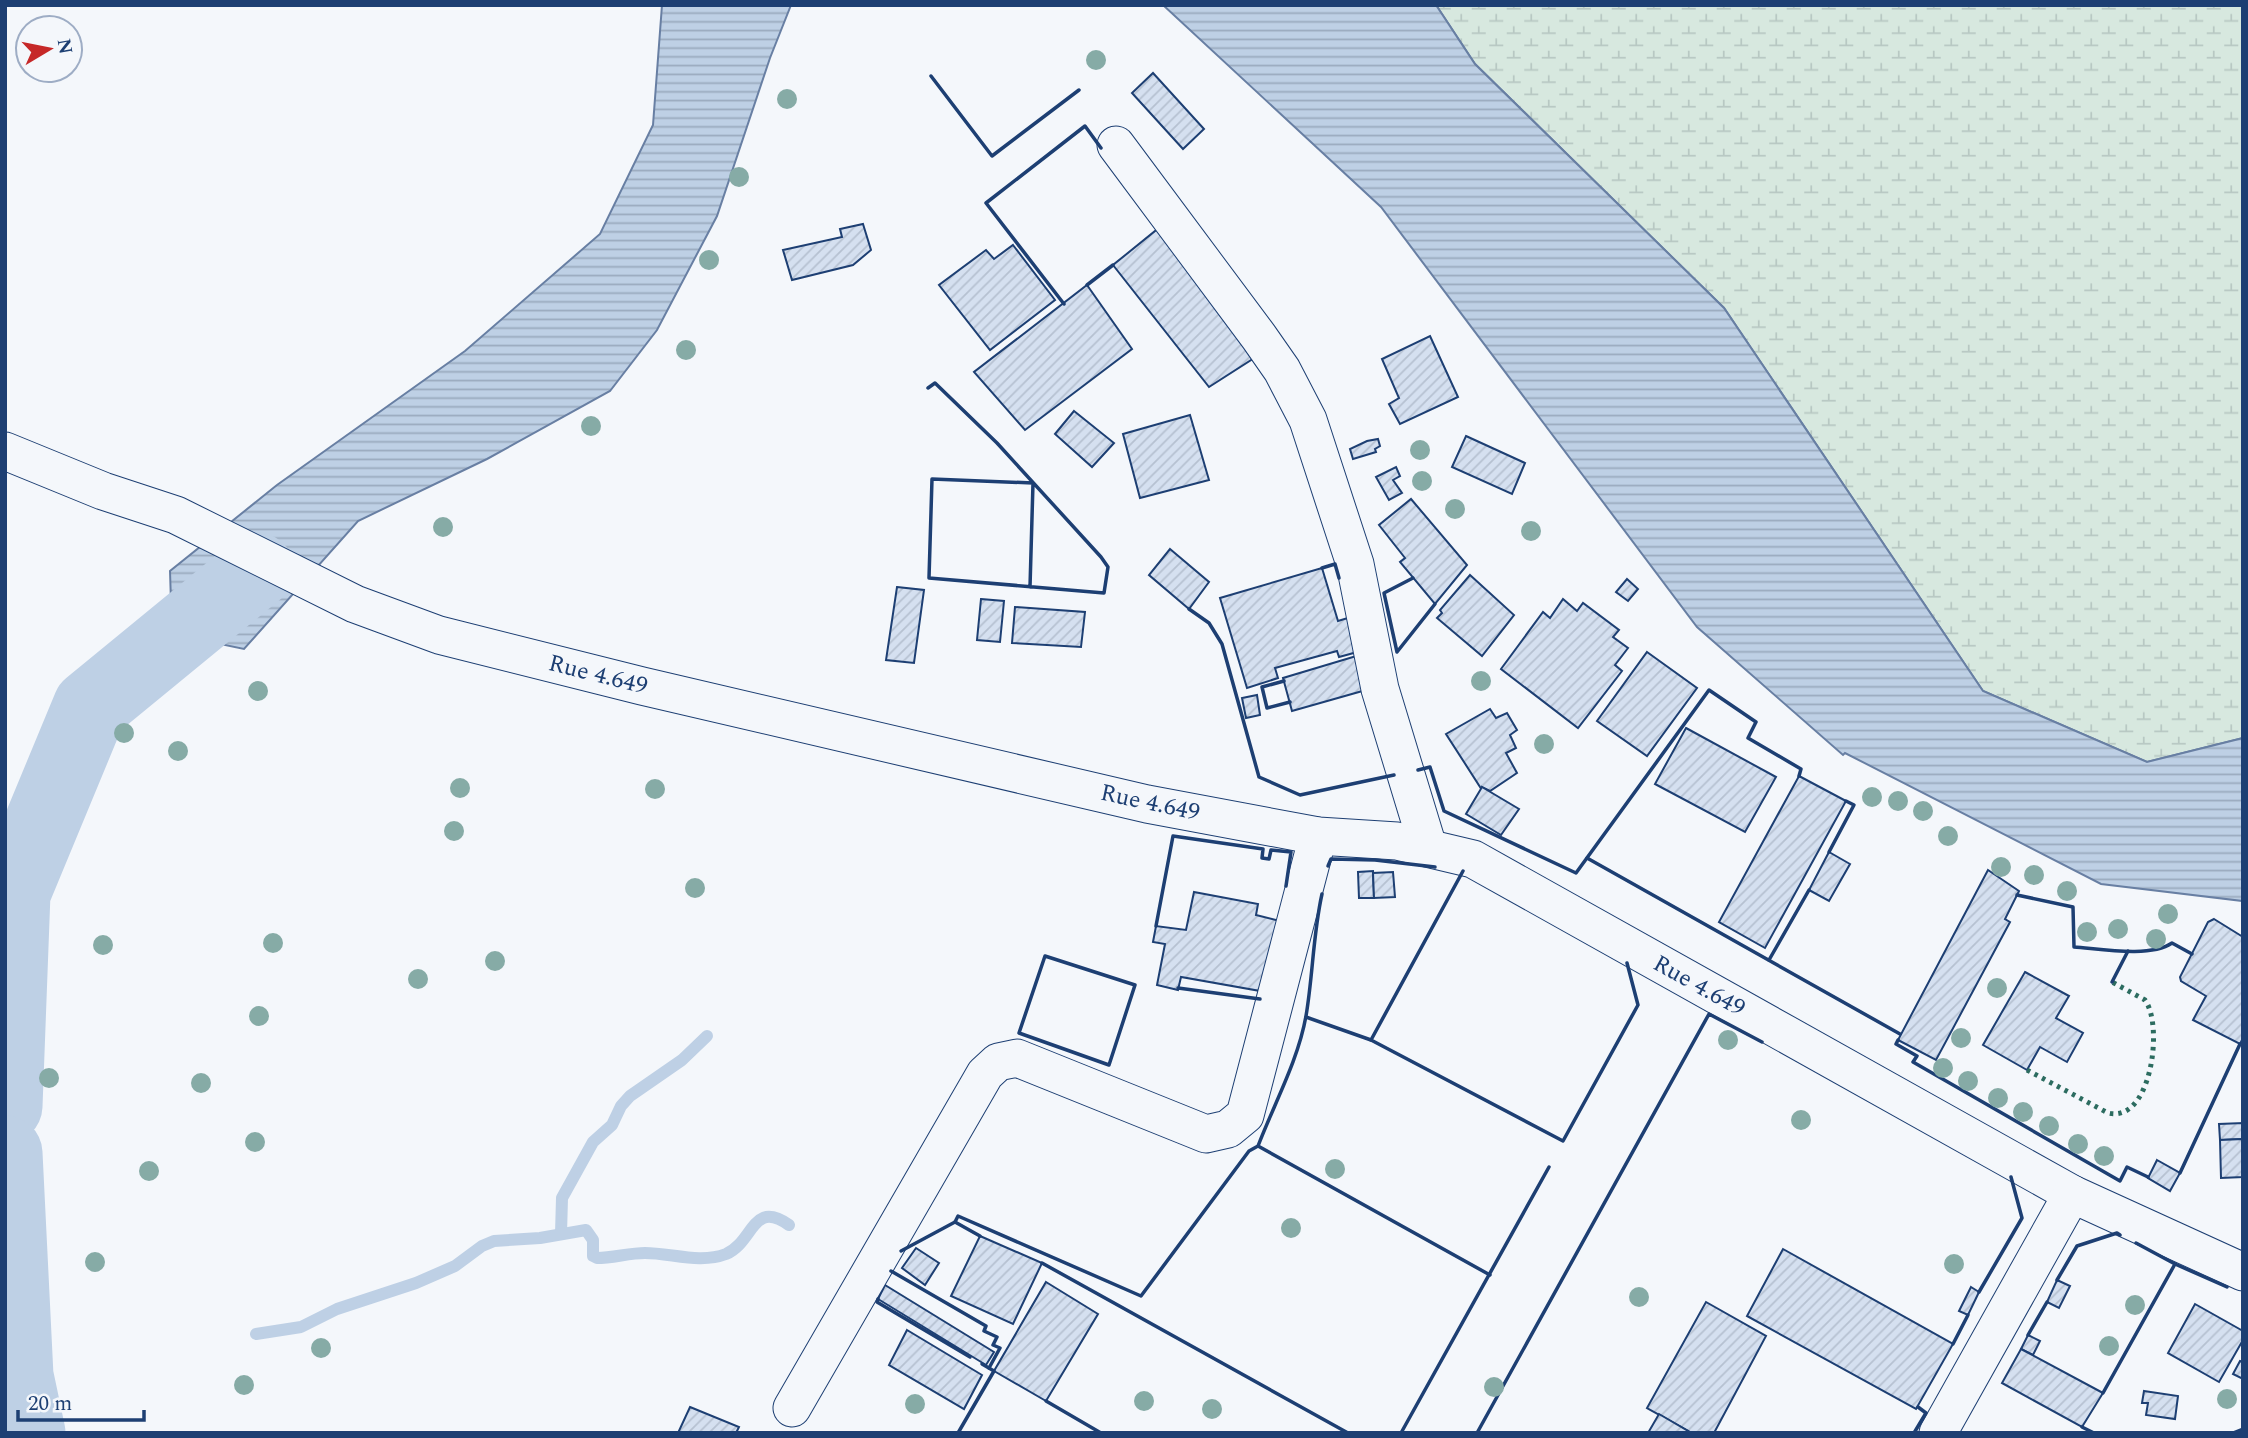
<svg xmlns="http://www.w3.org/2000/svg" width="2248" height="1438" font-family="Spectral,serif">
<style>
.wetland{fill:url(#wetland-marsh);stroke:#687fa3;stroke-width:2}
.water{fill:url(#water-rules);stroke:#687fa3;stroke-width:2}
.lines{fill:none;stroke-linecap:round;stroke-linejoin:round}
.stream{stroke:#bed0e5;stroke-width:12}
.river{stroke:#bed0e5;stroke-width:75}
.building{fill:url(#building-hatch);stroke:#1d3f73;stroke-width:2}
.minor-casing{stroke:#1d3f73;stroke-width:39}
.minor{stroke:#f4f7fb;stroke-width:37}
.hedge{stroke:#2c6c60;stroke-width:5;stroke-dasharray:3.5 5;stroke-linecap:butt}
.wall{stroke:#1d3f73;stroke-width:3.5}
.tree{fill:#86aba6}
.labels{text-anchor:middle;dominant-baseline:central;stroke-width:5;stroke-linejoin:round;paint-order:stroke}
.street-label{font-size:24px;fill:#1d3f73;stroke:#f4f7fb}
</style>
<defs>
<pattern id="wetland-marsh" width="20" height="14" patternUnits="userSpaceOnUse" patternTransform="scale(1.75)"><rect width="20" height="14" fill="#d7e8df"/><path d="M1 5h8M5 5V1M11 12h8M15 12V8" fill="none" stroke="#b8c8c3"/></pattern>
<pattern id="water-rules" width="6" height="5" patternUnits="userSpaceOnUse" patternTransform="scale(1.75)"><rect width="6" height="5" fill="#bed0e5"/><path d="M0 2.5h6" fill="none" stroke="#9aaabe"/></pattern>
<pattern id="building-hatch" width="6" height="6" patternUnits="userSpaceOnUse" patternTransform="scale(1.75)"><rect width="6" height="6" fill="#d5e0f0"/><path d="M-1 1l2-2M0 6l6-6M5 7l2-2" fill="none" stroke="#b6c1d1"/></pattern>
</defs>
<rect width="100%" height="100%" fill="#f4f7fb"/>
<polygon class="wetland" points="1436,5 2243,5 2243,738 2147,762 1983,691 1724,308 1475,64"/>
<g class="water">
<polygon points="662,5 791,5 770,58 717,216 657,330 610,391 487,459 358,521 244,649 172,634 170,571 277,485 465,351 600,234 653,125"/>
<polygon points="1163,5 1436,5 1475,64 1724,308 1983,691 2147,762 2243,738 2243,901 2101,884 1845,753 1843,755 1697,627 1381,207"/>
</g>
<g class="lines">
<g class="stream">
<polyline points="561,1234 562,1198 593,1142 612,1125 621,1106 630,1096 682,1060 707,1036"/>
<path d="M 256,1334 L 301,1327 L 337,1309 L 416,1283 L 455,1266 L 482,1246 L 494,1241 L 540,1238 L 586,1230 L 593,1240 L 593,1256 L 597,1258 C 613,1258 629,1253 645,1253 C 671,1253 700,1264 726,1254 C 754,1242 752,1199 789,1225"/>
</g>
<g class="river">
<polyline points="5,1106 13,893 90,707 257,570"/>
<polyline points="5,1153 16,1376 28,1433"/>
</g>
</g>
<g class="building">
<polygon points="1153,73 1204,129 1183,149 1132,93"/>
<polygon points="863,224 871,250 853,265 792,280 783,250 842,237 840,229"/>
<polygon points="1160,227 1262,353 1209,387 1113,265"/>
<polygon points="1013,245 1055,300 990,350 939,285 986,250 994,259"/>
<polygon points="1087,285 1132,349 1025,430 974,372"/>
<polygon points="1430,336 1458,397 1400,424 1389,404 1399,398 1382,359"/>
<polygon points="1074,411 1114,443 1092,467 1055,434"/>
<polygon points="1190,415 1209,480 1140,498 1123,434"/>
<polygon points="1466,436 1525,463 1512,494 1452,467"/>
<polygon points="1378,439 1380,446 1375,449 1376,452 1353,459 1350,449 1367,441"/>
<polygon points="1396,467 1400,476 1393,480 1402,493 1389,500 1376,477"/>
<polygon points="1411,499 1467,565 1435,604 1400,562 1405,558 1379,525"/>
<polygon points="1170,549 1209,582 1189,609 1149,575"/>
<polygon points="1322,568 1338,621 1351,617 1361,651 1339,657 1337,651 1275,668 1278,678 1247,688 1220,598"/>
<polygon points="1470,575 1514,615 1482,656 1437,618 1442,613 1440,610"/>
<polygon points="1627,579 1638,589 1628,601 1616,592"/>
<polygon points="897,587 924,590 914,663 886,660"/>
<polygon points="981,599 1004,601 1000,642 977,640"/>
<polygon points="1563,599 1577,611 1583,603 1619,630 1613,637 1628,648 1615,665 1622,671 1578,728 1501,669 1543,612 1550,618"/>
<polygon points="1015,607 1085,612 1081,647 1012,643"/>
<polygon points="1647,652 1697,688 1647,756 1597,721"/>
<polygon points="1363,654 1373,688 1292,711 1283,678"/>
<polygon points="1257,695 1260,715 1246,718 1242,698"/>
<polygon points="1490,709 1496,718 1507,713 1517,730 1510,735 1516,748 1506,753 1517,773 1490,791 1482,787 1482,790 1446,734"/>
<polygon points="1686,728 1776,777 1745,832 1655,784"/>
<polygon points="1799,776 1846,801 1765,948 1719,922"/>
<polygon points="1482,787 1519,809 1501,835 1466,814"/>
<polygon points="1829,852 1850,864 1829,901 1809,890"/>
<polygon points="1988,870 2019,891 2005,919 2010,922 1936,1060 1898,1040"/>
<polygon points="1373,871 1374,898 1359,898 1358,872"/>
<polygon points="1393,872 1395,897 1374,898 1373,873"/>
<polygon points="1194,892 1258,904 1256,915 1280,921 1266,992 1181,977 1178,990 1157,985 1165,944 1153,942 1156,926 1186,930"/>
<polygon points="2214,919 2243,937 2243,1038 2240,1044 2193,1020 2206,996 2181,981 2180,977 2208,922"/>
<polygon points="2025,972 2069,996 2056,1018 2083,1033 2067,1062 2040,1047 2027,1070 1983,1045"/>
<polygon points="2243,1123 2243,1139 2220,1140 2219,1124"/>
<polygon points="2243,1139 2243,1177 2221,1178 2220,1140"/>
<polygon points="2157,1160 2180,1173 2170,1191 2148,1178"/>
<polygon points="980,1236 1042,1263 1013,1324 951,1296"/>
<polygon points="916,1248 939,1263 925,1285 902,1268"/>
<polygon points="1783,1249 1953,1344 1916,1409 1747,1316"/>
<polygon points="2057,1280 2070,1286 2059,1308 2047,1302"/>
<polygon points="1046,1282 1098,1314 1046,1401 994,1371"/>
<polygon points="885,1285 994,1352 986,1365 878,1299"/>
<polygon points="1971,1287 1979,1292 1968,1315 1959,1311"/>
<polygon points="1706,1302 1766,1336 1714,1433 1692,1433 1647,1408"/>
<polygon points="2195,1304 2243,1331 2243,1340 2219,1382 2168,1353"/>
<polygon points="907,1330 982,1375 964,1409 889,1365"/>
<polygon points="2028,1335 2040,1341 2033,1355 2021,1349"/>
<polygon points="2021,1349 2103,1393 2082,1427 2002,1383"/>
<polygon points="2240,1361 2243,1362 2243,1379 2233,1374"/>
<polygon points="2144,1391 2178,1396 2175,1419 2146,1415 2148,1403 2142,1403"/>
<polygon points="690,1407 739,1427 736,1433 678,1433"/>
<polygon points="1659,1414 1688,1431 1687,1433 1648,1433"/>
</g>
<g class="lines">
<defs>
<g id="minor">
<polyline points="1116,145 1259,337 1282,370 1308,420 1355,564 1380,689 1428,847"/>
<polyline points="5,451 103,491 176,515 355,604 439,635 642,686 1147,804 1318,836 1397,841 1473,859 2072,1194 2243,1272"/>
<polyline points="792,1408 985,1074 998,1062 1017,1058 1206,1134 1228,1129 1245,1115 1318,836"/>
<polyline points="1938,1433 2072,1194"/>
</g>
</defs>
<use href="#minor" class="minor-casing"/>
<use href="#minor" class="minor"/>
<path class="hedge" d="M 2027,1070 L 2108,1113 C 2151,1124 2164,1026 2145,1000 L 2112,982"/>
<g class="wall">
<polyline points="931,76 992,156 1079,90"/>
<polyline points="1087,285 1113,265"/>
<polyline points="1064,304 986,203 1085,126 1101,148"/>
<polyline points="928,388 935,383 997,443 1101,557 1108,567 1104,593 929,578 932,479 1033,483 1030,587"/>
<polyline points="1322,568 1335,564 1339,578"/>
<polyline points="1413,578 1384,593 1397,652 1435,604"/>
<polyline points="1189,609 1209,623 1222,644 1259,777 1300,795 1394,775"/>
<polyline points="1284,681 1262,687 1267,708 1290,702"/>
<polyline points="1418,770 1430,767 1444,811 1576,873 1709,690 1756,722 1748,738 1801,769 1799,776"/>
<polyline points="1829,852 1854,805 1846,801"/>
<polyline points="1587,858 1900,1034"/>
<polyline points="1328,866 1331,859 1375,860 1435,867"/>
<polyline points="1463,871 1371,1040 1563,1141 1638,1005 1627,963"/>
<path d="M 2017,895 L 2073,907 L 2074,947 C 2101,949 2150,958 2172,943 L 2192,954"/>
<polyline points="1156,926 1173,836 1263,849 1262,858 1269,859 1271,850 1291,852 1286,886"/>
<polygon points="1045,956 1135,985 1109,1065 1019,1033"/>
<polyline points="1769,960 1809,890"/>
<polyline points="2112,982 2128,951"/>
<polyline points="1178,988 1260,999"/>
<polyline points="1306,1017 1371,1040"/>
<polyline points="1898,1040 1896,1044 1917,1056 1913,1062 2120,1181 2127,1167 2148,1177"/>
<polyline points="1258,1146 1490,1275"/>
<polyline points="2180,1173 2240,1044"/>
<path d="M 955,1222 L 958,1216 L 1141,1296 L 1249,1151 L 1258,1146 C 1274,1104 1298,1061 1306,1016 C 1313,975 1313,934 1322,894"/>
<polyline points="2136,1243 2175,1264 2227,1287"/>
<polyline points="901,1251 955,1222 980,1236"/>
<polyline points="1042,1263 1348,1433"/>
<polyline points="891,1271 986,1326 984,1331 997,1337 993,1345 1000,1348 989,1368"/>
<polyline points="2057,1280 2077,1246 2117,1233 2120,1235"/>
<polyline points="1979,1292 2022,1218 2011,1177"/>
<polyline points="878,1299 877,1302 970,1357"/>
<polyline points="2028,1335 2047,1302"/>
<polyline points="1953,1344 1968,1315"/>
<polyline points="2103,1393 2175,1264"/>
<polyline points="1046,1401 1101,1433"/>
<polyline points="2082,1427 2094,1433"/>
<polyline points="958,1433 994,1371 982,1364"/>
<polyline points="1401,1433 1549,1167"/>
<polyline points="1477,1433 1709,1014 1762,1042"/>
<polyline points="1914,1433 1926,1413 1918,1407"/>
<polyline points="2233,1433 2243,1429"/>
</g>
</g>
<g class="tree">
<circle cx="1096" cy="60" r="10"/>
<circle cx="787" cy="99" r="10"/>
<circle cx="739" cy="177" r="10"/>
<circle cx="709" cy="260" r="10"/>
<circle cx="686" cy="350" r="10"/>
<circle cx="591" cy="426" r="10"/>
<circle cx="1420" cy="450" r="10"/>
<circle cx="1422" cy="481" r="10"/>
<circle cx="1455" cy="509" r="10"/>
<circle cx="443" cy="527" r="10"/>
<circle cx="1531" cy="531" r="10"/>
<circle cx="1481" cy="681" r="10"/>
<circle cx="258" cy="691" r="10"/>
<circle cx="124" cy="733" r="10"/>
<circle cx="1544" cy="744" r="10"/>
<circle cx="178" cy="751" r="10"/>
<circle cx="460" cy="788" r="10"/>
<circle cx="655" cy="789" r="10"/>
<circle cx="1872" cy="797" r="10"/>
<circle cx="1898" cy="801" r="10"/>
<circle cx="1923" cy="811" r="10"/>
<circle cx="454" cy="831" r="10"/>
<circle cx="1948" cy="836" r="10"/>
<circle cx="2001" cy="867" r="10"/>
<circle cx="2034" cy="875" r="10"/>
<circle cx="695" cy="888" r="10"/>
<circle cx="2067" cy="891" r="10"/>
<circle cx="2168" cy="914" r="10"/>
<circle cx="2118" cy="929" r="10"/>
<circle cx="2087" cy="932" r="10"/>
<circle cx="2156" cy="939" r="10"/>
<circle cx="273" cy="943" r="10"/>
<circle cx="103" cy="945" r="10"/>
<circle cx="495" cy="961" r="10"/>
<circle cx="418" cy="979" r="10"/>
<circle cx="1997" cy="988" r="10"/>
<circle cx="259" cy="1016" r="10"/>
<circle cx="1961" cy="1038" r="10"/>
<circle cx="1728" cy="1040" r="10"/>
<circle cx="1943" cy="1068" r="10"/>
<circle cx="49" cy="1078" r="10"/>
<circle cx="1968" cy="1081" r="10"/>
<circle cx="201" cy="1083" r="10"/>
<circle cx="1998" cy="1098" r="10"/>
<circle cx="2023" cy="1112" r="10"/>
<circle cx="1801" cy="1120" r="10"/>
<circle cx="2049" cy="1126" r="10"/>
<circle cx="255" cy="1142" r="10"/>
<circle cx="2078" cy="1144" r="10"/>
<circle cx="2104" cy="1156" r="10"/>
<circle cx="1335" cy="1169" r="10"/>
<circle cx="149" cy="1171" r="10"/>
<circle cx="1291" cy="1228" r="10"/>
<circle cx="95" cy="1262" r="10"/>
<circle cx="1954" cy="1264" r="10"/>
<circle cx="1639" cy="1297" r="10"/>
<circle cx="2135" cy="1305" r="10"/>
<circle cx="2109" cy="1346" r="10"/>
<circle cx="321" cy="1348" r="10"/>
<circle cx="244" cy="1385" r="10"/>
<circle cx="1494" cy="1387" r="10"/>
<circle cx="2227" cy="1399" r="10"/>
<circle cx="1144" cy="1401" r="10"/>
<circle cx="915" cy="1404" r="10"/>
<circle cx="1212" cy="1409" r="10"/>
</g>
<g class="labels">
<g class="street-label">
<text transform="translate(598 675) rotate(14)">Rue 4.649</text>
<text transform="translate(1150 803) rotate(12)">Rue 4.649</text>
<text transform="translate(1699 986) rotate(29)">Rue 4.649</text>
</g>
</g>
<rect width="2248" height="1438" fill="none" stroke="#1d3f73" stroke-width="14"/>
<g transform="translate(49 49) rotate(80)"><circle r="33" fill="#f4f7fb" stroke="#9eadc5" stroke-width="2"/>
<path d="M0-5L12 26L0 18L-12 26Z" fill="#c62828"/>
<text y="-10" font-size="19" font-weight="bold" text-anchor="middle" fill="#1d3f73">N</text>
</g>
<path d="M18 1410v10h126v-10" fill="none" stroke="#1d3f73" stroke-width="3.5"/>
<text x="28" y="1410" font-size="21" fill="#1d3f73" stroke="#f4f7fb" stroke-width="5" paint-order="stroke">20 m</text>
</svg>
